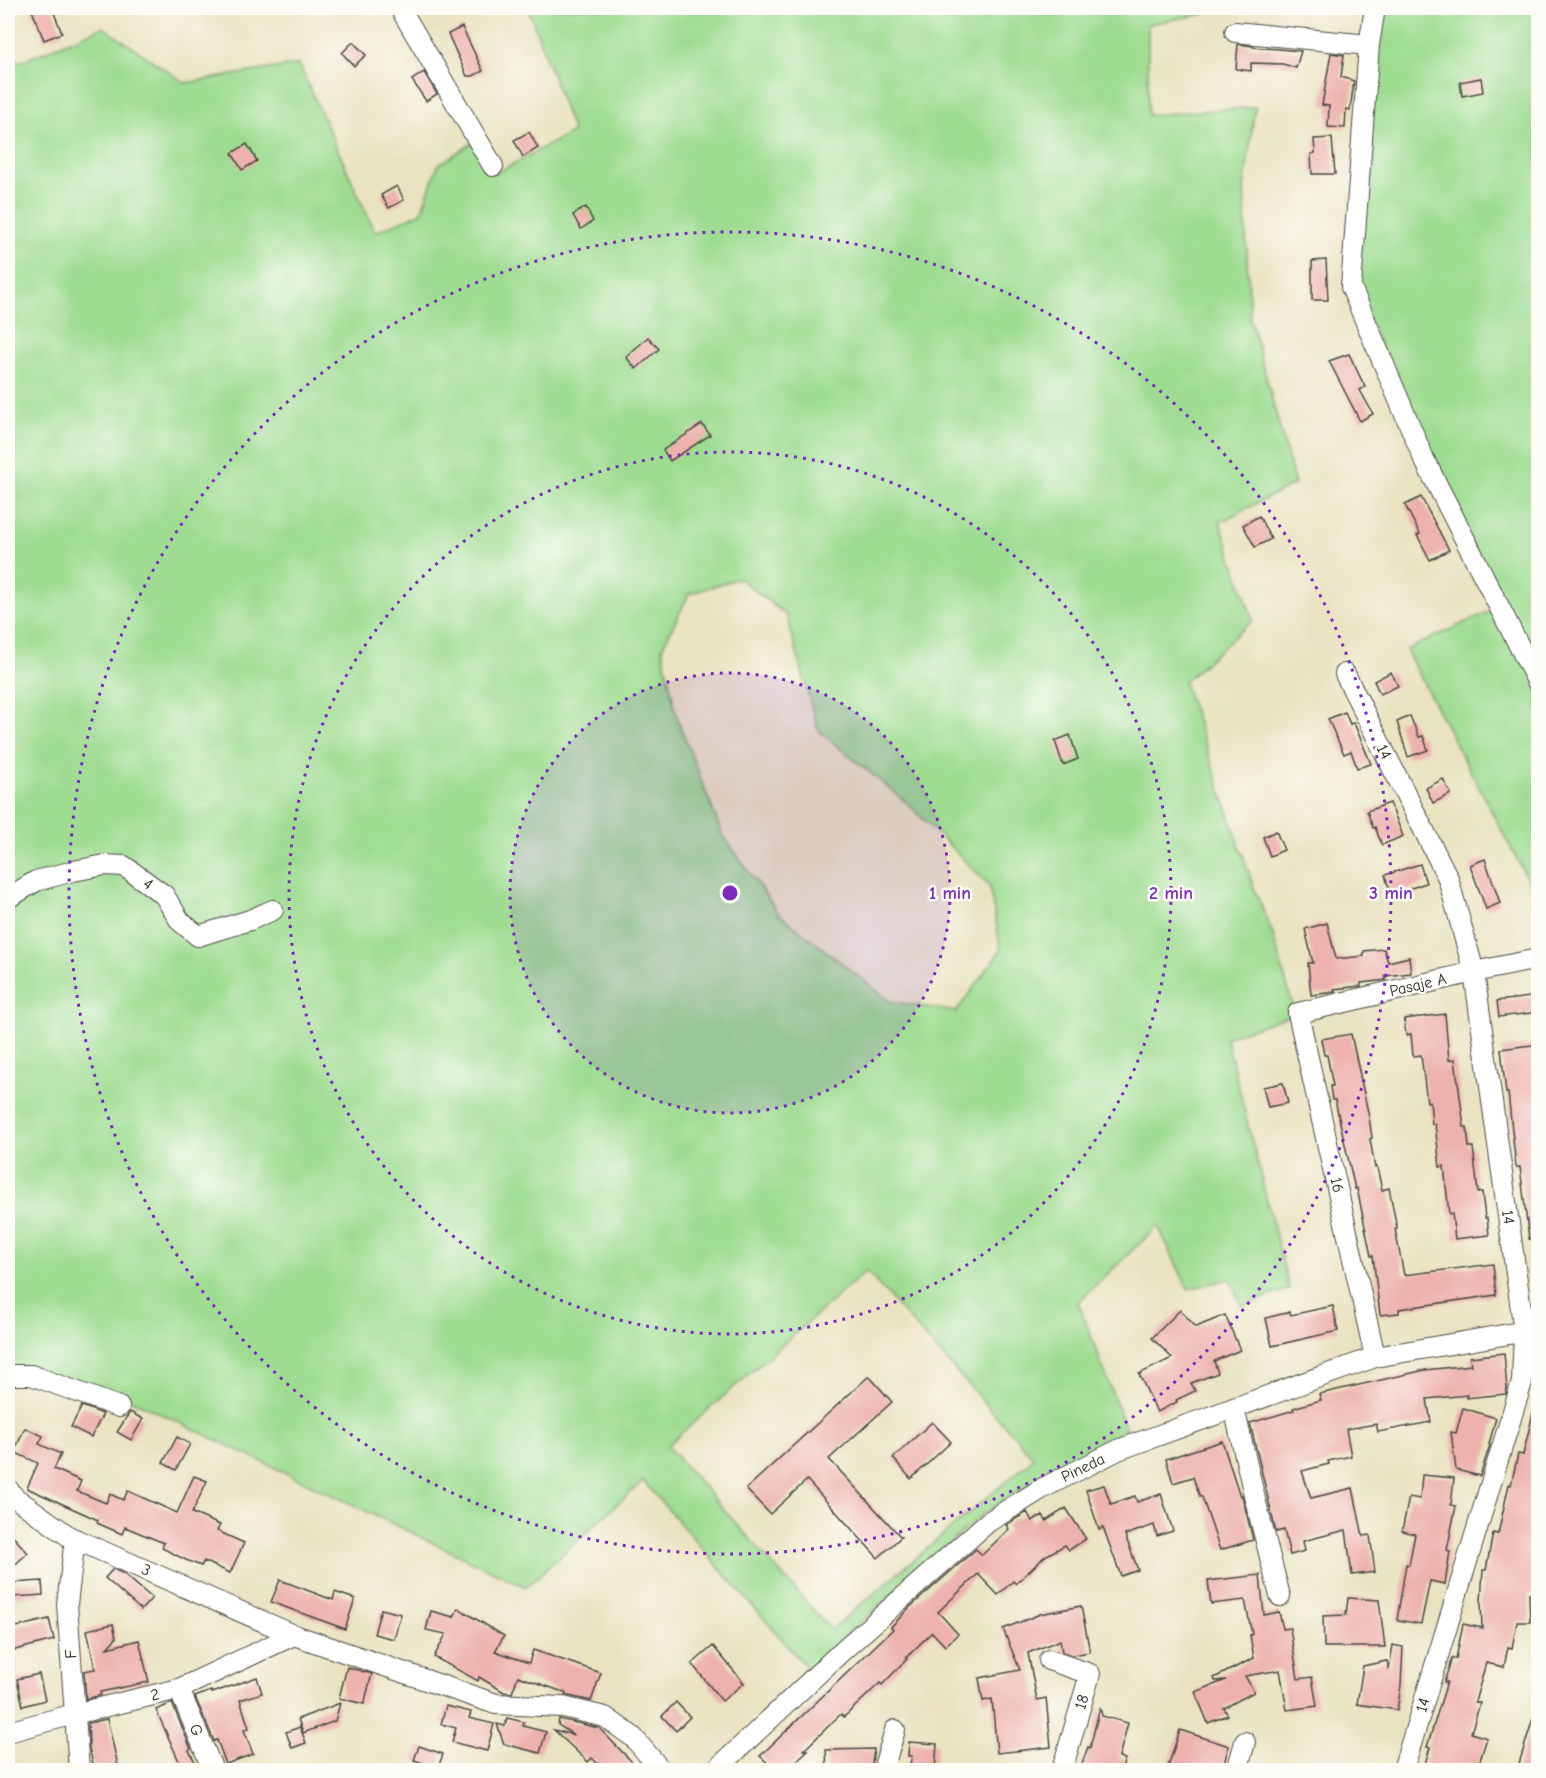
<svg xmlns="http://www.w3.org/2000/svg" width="1546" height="1778" font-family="'Comic Neue',sans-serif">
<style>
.green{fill:#9edc91;stroke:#64845e;stroke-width:1.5;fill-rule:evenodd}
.building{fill:#edb2ad}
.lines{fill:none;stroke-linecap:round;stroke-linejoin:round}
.minor-casing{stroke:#484742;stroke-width:22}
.minor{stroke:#fff;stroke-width:20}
.ring{fill:none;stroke:#7b2cbf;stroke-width:3;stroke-dasharray:3 6}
.labels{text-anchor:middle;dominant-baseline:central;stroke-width:5;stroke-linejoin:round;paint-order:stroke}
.street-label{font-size:16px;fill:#2b2b2b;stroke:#fdfcf7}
.centre{fill:#7b2cbf;stroke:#fdfcf7;stroke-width:3}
.ring-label{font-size:18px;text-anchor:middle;font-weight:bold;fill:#7b2cbf;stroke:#fdfcf7;stroke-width:5;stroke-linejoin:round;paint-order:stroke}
</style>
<rect width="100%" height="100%" fill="#fdfcf7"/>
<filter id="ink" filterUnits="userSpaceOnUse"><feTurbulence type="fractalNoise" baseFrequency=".0167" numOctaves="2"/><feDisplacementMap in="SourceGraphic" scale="12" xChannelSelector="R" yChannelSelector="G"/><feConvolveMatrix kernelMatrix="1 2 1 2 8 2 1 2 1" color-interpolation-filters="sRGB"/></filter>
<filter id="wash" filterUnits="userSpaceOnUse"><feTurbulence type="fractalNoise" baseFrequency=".008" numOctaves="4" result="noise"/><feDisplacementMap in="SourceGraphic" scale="24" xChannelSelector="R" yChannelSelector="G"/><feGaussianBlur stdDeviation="1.35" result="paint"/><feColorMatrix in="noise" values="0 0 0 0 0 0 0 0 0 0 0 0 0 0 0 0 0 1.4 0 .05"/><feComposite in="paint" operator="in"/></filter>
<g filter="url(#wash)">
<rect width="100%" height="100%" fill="#eae3c1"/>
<g class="green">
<path d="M 528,8 L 1204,8 L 1204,14 L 1148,24 L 1148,115 L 1255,107 L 1244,189 L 1250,318 L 1295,484 L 1220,522 L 1253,620 L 1184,682 L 1254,888 L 1272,932 L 1295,1014 L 1226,1037 L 1289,1289 L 1242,1306 L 1230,1279 L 1188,1289 L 1158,1226 L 1078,1302 L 1126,1429 L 985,1512 L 808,1669 L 643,1481 L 526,1587 L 115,1392 L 8,1368 L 8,51 L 18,63 L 103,27 L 185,83 L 299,64 L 375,232 L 421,213 L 438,165 L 472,143 L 496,173 L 573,132 ZM 739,578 L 787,616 L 818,730 L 907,803 L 989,885 L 1001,950 L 956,1012 L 890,1001 L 779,914 L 722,834 L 677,718 L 662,648 L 689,594 ZM 866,1271 L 1034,1458 L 831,1630 L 667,1446 Z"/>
<polygon points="1377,8 1538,8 1538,899 1406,650 1501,606 1356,292"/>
</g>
<g id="blocks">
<g class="building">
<polygon points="31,8 52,8 62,33 44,40"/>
<polygon points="462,27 483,71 473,76 467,76 448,34"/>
<polygon points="353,42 366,55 354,66 342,53"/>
<polygon points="1238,44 1253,46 1253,47 1301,51 1296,68 1283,64 1251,63 1251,71 1236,69"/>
<polygon points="1331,53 1344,55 1341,77 1354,81 1350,110 1346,109 1345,128 1328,127 1329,106 1322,105"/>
<polygon points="424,72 437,94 426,101 412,80"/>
<polygon points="1481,78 1483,92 1462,96 1460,82"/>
<polygon points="529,132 538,148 523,157 514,140"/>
<polygon points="1332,138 1335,174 1312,174 1311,154 1315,153 1314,139"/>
<polygon points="247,144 257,161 242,170 232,153"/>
<polygon points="397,186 404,200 389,208 381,195"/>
<polygon points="586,207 593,221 581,229 573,215"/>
<polygon points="1326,260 1328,300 1312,300 1312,261"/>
<polygon points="648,337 659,349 636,369 626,357"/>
<polygon points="1349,354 1365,387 1360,390 1373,414 1360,421 1329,361"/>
<polygon points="702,424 710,435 670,461 663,450"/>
<polygon points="1421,497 1449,550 1430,560 1417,535 1420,534 1405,505"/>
<polygon points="1259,516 1271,539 1255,547 1243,525"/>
<polygon points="1391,672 1398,686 1380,694 1374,681"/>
<polygon points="1345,712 1350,724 1354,723 1371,764 1357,768 1351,751 1344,754 1328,719"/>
<polygon points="1410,716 1419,737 1423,736 1428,750 1408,757 1397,722"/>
<polygon points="1070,735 1078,759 1063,765 1055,741"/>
<polygon points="1443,779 1451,794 1433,803 1426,788"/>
<polygon points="1390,803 1403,836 1382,845 1375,827 1373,828 1367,811"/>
<polygon points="1276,831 1284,850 1270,856 1263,837"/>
<polygon points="1485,859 1500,903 1486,909 1470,865"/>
<polygon points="1420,864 1426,883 1391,895 1385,875"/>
<polygon points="1327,923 1336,959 1364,956 1364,951 1384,949 1388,962 1409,957 1411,973 1385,976 1386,980 1361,983 1361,986 1334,989 1335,992 1311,995 1308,963 1313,963 1305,929"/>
<polygon points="1539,996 1539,1012 1499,1017 1497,1001"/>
<polygon points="1445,1014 1449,1060 1455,1059 1464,1127 1467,1127 1469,1147 1473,1147 1478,1193 1482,1192 1485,1218 1487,1218 1489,1235 1455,1239 1452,1213 1449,1214 1444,1166 1440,1167 1435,1124 1432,1124 1430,1101 1427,1102 1421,1055 1413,1056 1411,1034 1406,1035 1404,1019"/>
<polygon points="1351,1034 1369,1117 1372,1138 1370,1139 1375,1168 1377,1167 1382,1190 1389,1188 1397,1228 1395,1229 1404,1275 1493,1264 1496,1295 1399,1309 1399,1313 1380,1315 1373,1256 1371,1256 1357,1188 1355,1189 1335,1100 1332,1100 1330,1086 1333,1086 1327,1055 1324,1055 1321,1039"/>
<polygon points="1539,1044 1539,1061 1537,1062 1539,1081 1539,1239 1529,1239 1520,1167 1516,1167 1508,1093 1506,1093 1501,1049"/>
<polygon points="1283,1083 1288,1103 1268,1107 1263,1087"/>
<polygon points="1333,1306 1338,1331 1272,1346 1266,1318 1290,1312 1291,1315"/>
<polygon points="1180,1310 1196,1327 1225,1315 1240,1350 1214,1361 1218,1373 1191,1383 1195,1391 1176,1400 1177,1402 1157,1412 1139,1374 1172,1358 1152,1338"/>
<polygon points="1504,1353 1507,1389 1506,1394 1466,1398 1467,1395 1427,1399 1431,1422 1378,1432 1376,1424 1346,1429 1351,1456 1328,1461 1329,1464 1302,1471 1311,1498 1353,1488 1363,1536 1370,1535 1375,1572 1352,1575 1346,1530 1303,1541 1305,1551 1290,1555 1284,1530 1276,1532 1250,1423 1294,1410 1293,1408 1321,1400 1319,1394 1425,1370 1471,1365 1470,1357"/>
<polygon points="869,1376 892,1402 829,1459 901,1537 878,1558 807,1480 770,1514 746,1489"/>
<polygon points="82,1406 103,1414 91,1437 71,1427"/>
<polygon points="1463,1408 1496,1418 1489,1444 1490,1445 1480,1476 1456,1470 1451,1432 1456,1433"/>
<polygon points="130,1412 143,1419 131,1440 117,1432"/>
<polygon points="1533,1413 1539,1413 1539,1594 1529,1594 1530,1622 1517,1622 1512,1648 1508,1647 1504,1667 1486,1663 1475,1702 1480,1703 1471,1733 1487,1738 1477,1770 1423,1770 1430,1748 1427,1747 1447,1682 1444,1682 1452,1658 1456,1659 1463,1624 1482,1628 1481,1601 1483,1570 1486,1570 1493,1533 1498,1534 1509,1484 1511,1485 1518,1454 1523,1455"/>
<polygon points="932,1422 951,1442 911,1479 893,1458"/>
<polygon points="25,1428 43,1436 39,1444 61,1454 54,1469 81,1481 77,1491 106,1503 110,1494 123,1500 128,1491 177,1513 194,1476 207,1481 192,1513 220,1525 217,1531 244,1543 230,1573 204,1561 201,1566 186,1560 162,1548 164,1543 125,1527 122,1534 97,1523 98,1520 27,1488 38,1463 14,1452"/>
<polygon points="177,1437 190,1444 176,1470 163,1463"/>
<polygon points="1222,1441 1240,1496 1242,1495 1253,1540 1220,1550 1202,1497 1200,1497 1193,1477 1173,1483 1166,1459"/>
<polygon points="1422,1475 1454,1478 1451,1505 1456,1506 1447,1550 1450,1551 1445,1584 1430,1581 1421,1624 1397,1620 1406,1564 1409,1565 1415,1534 1402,1531 1409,1497 1420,1499"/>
<polygon points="1104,1485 1111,1504 1135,1496 1137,1502 1161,1494 1173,1531 1157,1536 1154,1525 1125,1535 1138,1570 1121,1576 1103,1527 1099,1530 1086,1490"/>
<polygon points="1066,1508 1086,1539 1069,1550 1065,1545 1045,1556 1016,1584 1013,1581 998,1595 978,1574 938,1612 958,1634 945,1646 932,1632 906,1658 907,1659 882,1685 880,1683 844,1717 841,1714 804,1750 808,1750 787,1770 775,1770 760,1756 893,1629 891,1627 909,1608 976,1549 982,1555 1009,1529 1006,1525 1027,1512 1032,1521 1043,1515 1046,1521"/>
<polygon points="9,1532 28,1553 11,1568"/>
<polygon points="113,1569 124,1574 152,1598 141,1610 105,1578"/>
<polygon points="1260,1575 1264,1615 1279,1612 1283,1629 1290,1628 1298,1679 1312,1677 1317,1706 1287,1710 1280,1670 1245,1676 1254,1692 1224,1708 1228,1715 1208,1723 1195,1692 1226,1680 1215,1681 1214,1678 1254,1658 1250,1635 1252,1634 1245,1600 1211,1604 1208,1581"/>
<polygon points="280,1580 333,1600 335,1592 355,1599 345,1629 271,1602"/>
<polygon points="42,1581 43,1595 13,1597 12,1583"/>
<polygon points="1348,1598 1379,1600 1385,1647 1324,1647 1323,1616 1346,1615"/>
<polygon points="1081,1606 1090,1652 1072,1655 1062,1652 1060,1640 1028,1653 1037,1700 1046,1698 1051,1747 997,1753 992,1699 983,1701 979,1678 1020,1670 1003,1629 1040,1614"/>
<polygon points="458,1608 504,1636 495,1651 529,1663 533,1650 601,1673 591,1701 565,1695 566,1693 518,1676 512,1693 504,1692 479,1677 478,1681 434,1657 446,1634 426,1630 431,1611 454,1617"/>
<polygon points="381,1609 401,1614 394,1639 374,1634"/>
<polygon points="49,1619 54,1640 11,1651 8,1629"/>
<polygon points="113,1624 116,1638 107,1648 139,1640 149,1682 100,1692 101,1695 86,1699 84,1671 95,1669 87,1630"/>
<polygon points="1393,1645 1403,1647 1401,1685 1397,1710 1357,1704 1363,1666 1387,1661 1389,1670"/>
<polygon points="713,1646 744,1683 722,1701 692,1664"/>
<polygon points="347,1667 372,1674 364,1704 339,1698"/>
<polygon points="39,1674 45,1700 23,1706 17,1679"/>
<polygon points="257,1677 262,1693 240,1700 249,1728 244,1730 253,1754 226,1764 217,1740 214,1741 195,1697 211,1691 212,1693"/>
<polygon points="676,1702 690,1717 676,1731 662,1716"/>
<polygon points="172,1703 191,1749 189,1750 199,1770 183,1770 156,1710"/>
<polygon points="340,1703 335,1721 303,1733 298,1719"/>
<polygon points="446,1706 471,1712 469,1718 494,1724 487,1751 452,1742 456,1728 441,1724"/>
<polygon points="1100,1707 1102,1716 1128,1723 1119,1757 1125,1759 1121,1770 1094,1770 1081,1766 1088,1747 1090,1748"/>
<polygon points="1535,1712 1539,1713 1539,1770 1517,1770"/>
<polygon points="507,1718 524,1722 523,1726 546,1732 540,1753 504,1744 497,1724 505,1726"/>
<polygon points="107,1719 119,1770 95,1770 89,1749 88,1723"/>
<polygon points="559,1719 599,1728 632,1762 624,1770 604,1770 592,1758 588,1762 554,1730 574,1735 558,1725"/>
<polygon points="300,1727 306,1743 292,1748 286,1732"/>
<polygon points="1180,1730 1229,1746 1222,1770 1167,1770"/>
<polygon points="909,1742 937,1744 935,1770 908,1770 912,1756 908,1756"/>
<polygon points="419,1746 443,1754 438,1768 414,1760"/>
<polygon points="874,1749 871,1770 827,1770 826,1750"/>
</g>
</g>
</g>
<g filter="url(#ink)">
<use href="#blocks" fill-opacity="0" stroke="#484742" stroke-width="1.5"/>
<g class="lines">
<defs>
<g id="minor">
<polyline points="400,8 493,166"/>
<polyline points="1375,8 1369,45 1351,287 1424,459 1538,683"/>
<polyline points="1235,32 1369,45"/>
<polyline points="1345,674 1448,878 1474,972 1524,1331 1522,1382 1403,1770"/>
<polyline points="8,898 36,881 73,871 105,865 124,866 164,895 180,921 198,936 250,920 273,910"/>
<polyline points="1375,1357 1298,1013 1474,972 1538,959"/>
<polyline points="8,1375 31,1375 119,1407"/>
<polyline points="1234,1408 1254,1495 1280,1596"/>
<polyline points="8,1489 14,1497 70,1537 294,1635 496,1704 563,1707 605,1717 633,1737 661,1770"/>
<polyline points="75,1539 67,1604 79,1770"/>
<polyline points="1049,1660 1090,1674 1062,1770"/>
<polyline points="179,1689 213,1770"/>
<polyline points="8,1732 74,1714 179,1689 294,1635"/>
<polyline points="716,1770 842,1651 988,1522 1043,1488 1118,1450 1375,1357 1538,1329"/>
<polyline points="883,1770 895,1730"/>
<polyline points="1237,1770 1245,1742"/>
</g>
</defs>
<use href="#minor" class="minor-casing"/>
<use href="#minor" class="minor"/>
</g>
</g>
<circle cx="730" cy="893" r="220" fill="#7b2cbf" fill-opacity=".12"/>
<g class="ring">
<circle cx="730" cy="893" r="220"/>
<circle cx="730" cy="893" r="441"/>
<circle cx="730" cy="893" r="661"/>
</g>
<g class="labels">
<g class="street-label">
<text transform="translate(1384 752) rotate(63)">14</text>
<text transform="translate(148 884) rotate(36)">4</text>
<text transform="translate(1418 985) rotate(-13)">Pasaje A</text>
<text transform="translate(1337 1185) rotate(77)">16</text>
<text transform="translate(1508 1217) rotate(82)">14</text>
<text transform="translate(1083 1468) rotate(-26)">Pineda</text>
<text transform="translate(146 1570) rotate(24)">3</text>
<text transform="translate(71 1654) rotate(-94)">F</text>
<text transform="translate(155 1695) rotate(-13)">2</text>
<text transform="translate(1082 1702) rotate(-74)">18</text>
<text transform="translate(1423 1705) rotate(-73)">14</text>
<text transform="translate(196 1730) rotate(67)">G</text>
</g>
</g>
<circle cx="730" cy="893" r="9" class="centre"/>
<g class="ring-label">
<text x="950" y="899">1 min</text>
<text x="1171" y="899">2 min</text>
<text x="1391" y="899">3 min</text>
</g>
<rect width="1546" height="1778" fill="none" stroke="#fdfcf7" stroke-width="30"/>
</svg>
